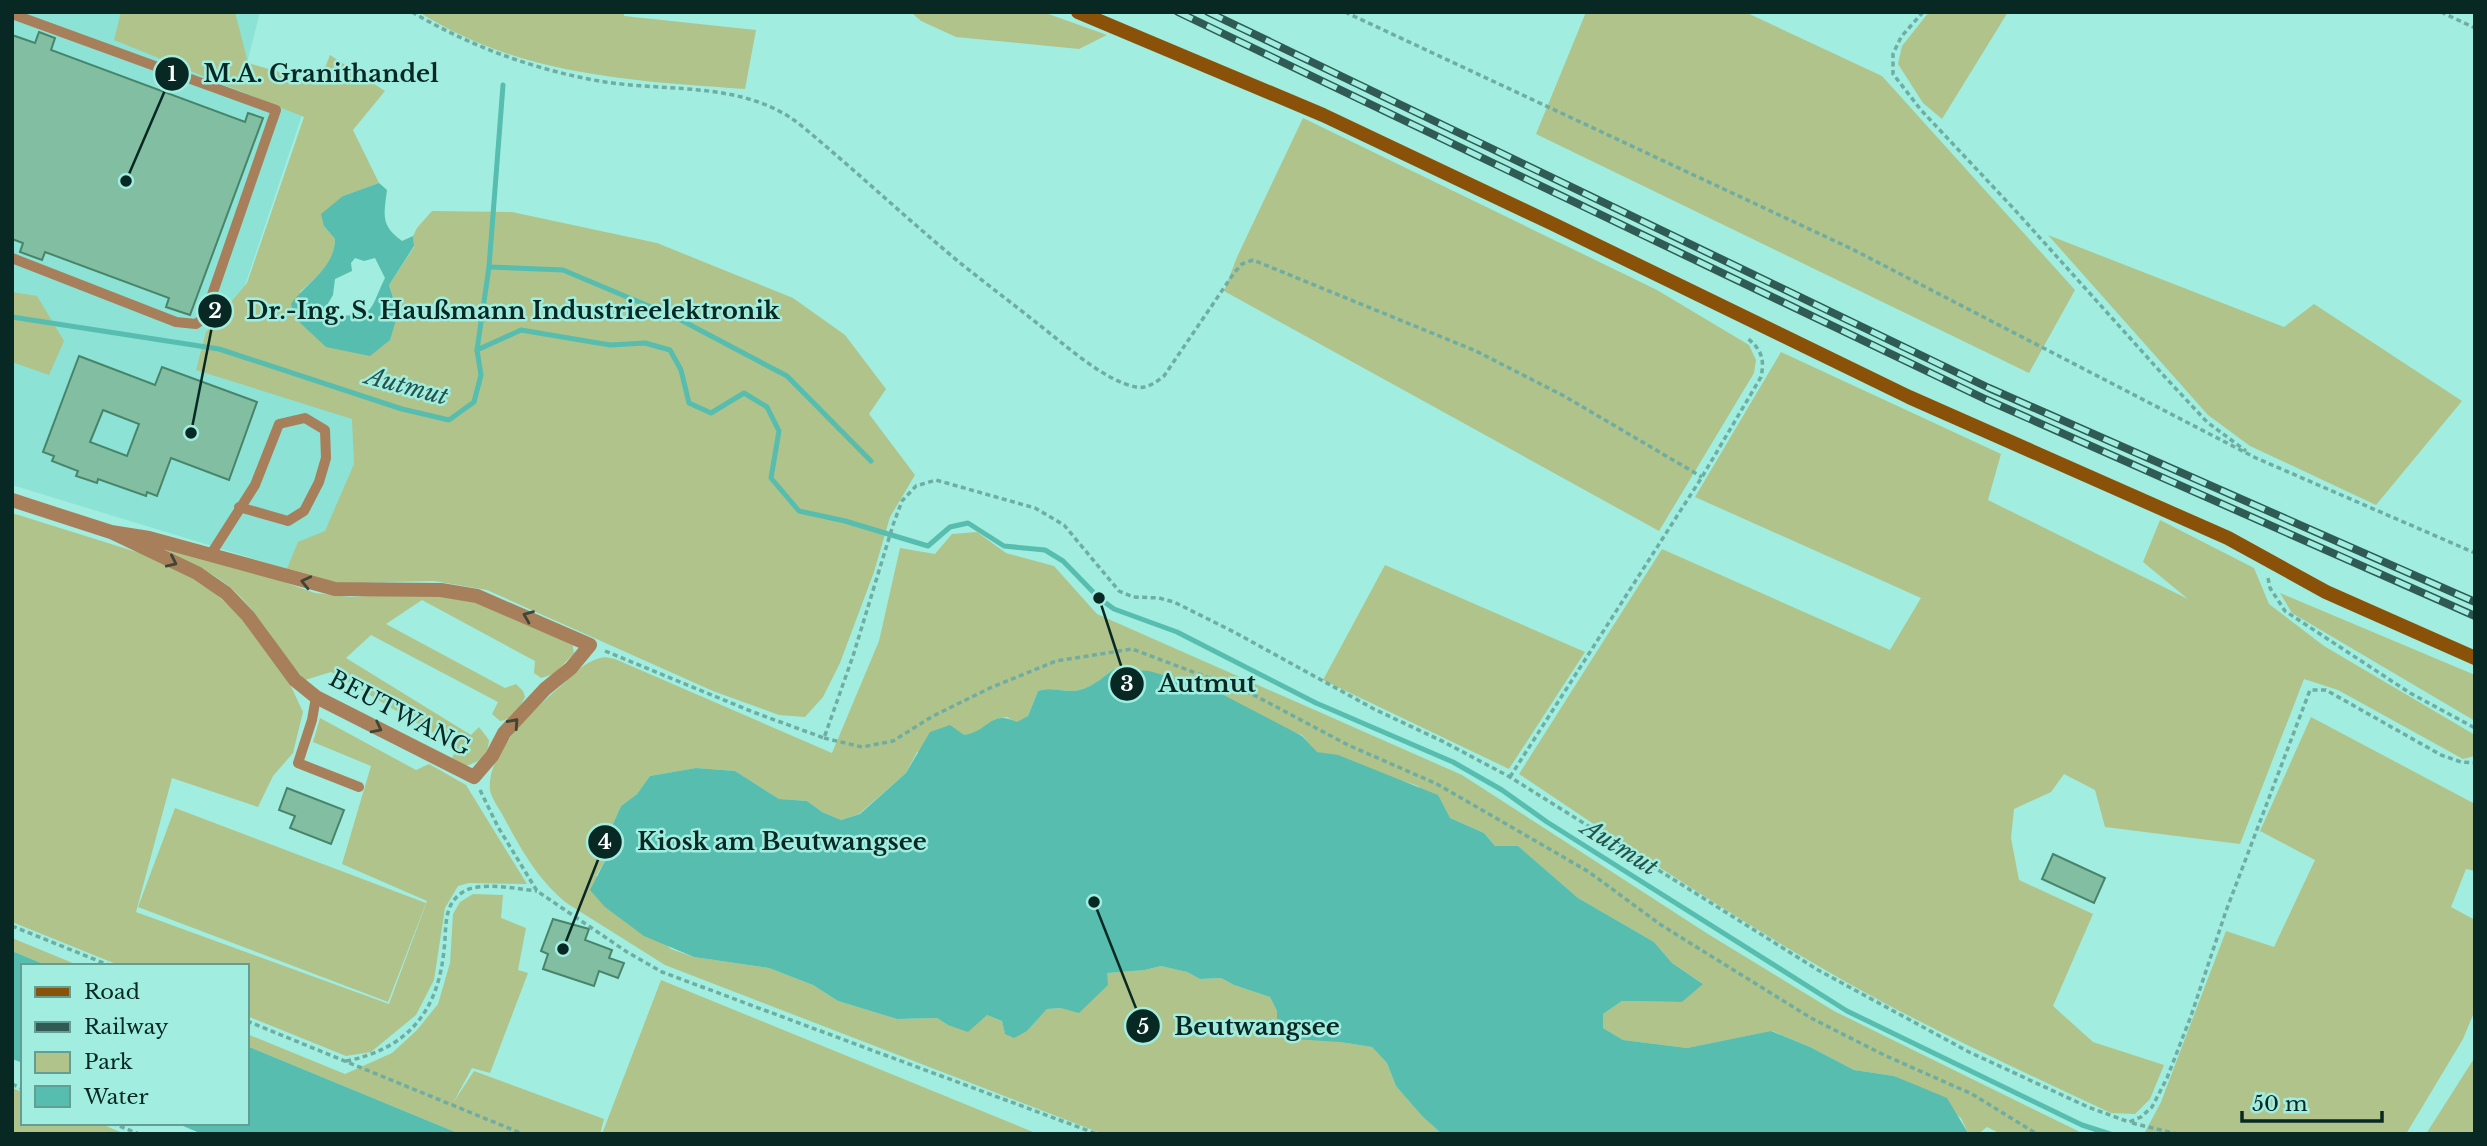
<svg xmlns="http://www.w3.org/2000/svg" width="2487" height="1146" font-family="'Libre Baskerville',serif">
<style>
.built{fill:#8be2d5}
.green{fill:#b0c38b}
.water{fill:#56bdaf;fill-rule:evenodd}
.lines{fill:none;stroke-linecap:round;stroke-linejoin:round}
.stream{stroke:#56bdaf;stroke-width:5}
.building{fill:#82bfa2;stroke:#488469;stroke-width:2;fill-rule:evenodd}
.path{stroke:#6fada2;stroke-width:3.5;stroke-dasharray:5 3.5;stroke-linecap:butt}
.lane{stroke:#a77f5a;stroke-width:10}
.street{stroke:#a77f5a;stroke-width:14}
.secondary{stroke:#8a5109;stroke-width:14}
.rail-casing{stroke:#2f5b54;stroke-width:8}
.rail{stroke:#a1ede0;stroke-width:5;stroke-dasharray:16;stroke-linecap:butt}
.oneway{stroke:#3f4636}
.labels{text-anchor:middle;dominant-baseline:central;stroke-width:5;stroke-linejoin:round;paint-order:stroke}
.street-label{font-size:23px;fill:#072823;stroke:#a1ede0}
.water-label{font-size:24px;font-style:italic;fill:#25534c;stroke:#a1ede0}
.leader{fill:none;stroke:#072823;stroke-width:2.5}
.callout-dot{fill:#072823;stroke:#a1ede0;stroke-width:2.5}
.mark-label{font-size:21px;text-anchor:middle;font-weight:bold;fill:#fff}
.callout-label{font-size:24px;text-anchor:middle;font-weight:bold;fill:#072823;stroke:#a1ede0;stroke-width:5;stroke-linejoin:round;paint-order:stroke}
</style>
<rect width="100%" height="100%" fill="#a1ede0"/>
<polygon class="built" points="12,12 260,12 247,63 311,88 216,372 354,413 359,463 307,575 12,485"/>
<g class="green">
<path d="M 121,12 L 235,12 L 248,63 L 319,83 L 330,55 L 385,91 L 353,130 L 379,183 L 343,196 L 324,226 L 335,239 C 335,264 316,277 300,292 L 326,347 L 398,313 L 389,285 L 414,247 L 413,236 L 417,228 L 432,211 L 512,212 L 657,243 L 793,298 L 845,335 L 886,389 L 869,414 L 915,475 L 890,517 L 874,572 L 840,663 L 823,697 L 805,717 L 779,715 L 713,691 L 487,590 L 434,581 L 338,583 L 286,571 L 298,542 L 325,531 L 354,464 L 352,419 L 196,370 L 206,332 L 247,283 L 304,117 L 114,40 Z"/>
<path d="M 419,12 L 624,12 L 624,16 L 756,30 L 745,89 C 631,81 518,75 419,12 Z"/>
<polygon points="911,12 1043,12 1107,35 1079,49 956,37 921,21"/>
<polygon points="1586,12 1745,12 1882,76 2075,290 2029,373 1536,134"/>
<polygon points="1929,12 2008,12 1942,119 1923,103 1898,64 1902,46"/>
<polygon points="1303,118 1657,290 1749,345 1756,360 1754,373 1659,531 1224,291 1237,257"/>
<polygon points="2048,235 2284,327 2314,304 2462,401 2376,505 2250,446 2208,415"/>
<polygon points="12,292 37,296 64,341 49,375 12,362"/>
<path d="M 1781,352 L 2001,454 L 1988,500 L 2188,599 L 2143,562 L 2160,520 L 2254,568 L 2269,604 L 2324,646 L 2475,735 L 2475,756 L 2463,759 L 2338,690 L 2304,679 L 2240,844 L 2105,827 L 2095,790 L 2064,774 L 2051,792 L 2014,809 L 2011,838 L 2019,880 L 2093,914 L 2053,1006 L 2093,1042 L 2164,1065 L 2150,1099 L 2135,1114 L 2111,1113 C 2015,1068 1918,1024 1827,971 C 1721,910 1620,842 1519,774 L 1662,549 L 1890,650 L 1921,598 L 1695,497 Z"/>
<polygon points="12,513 143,554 205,584 241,617 289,682 303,712 293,753 273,776 258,807 172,778 136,912 389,1004 427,901 342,864 371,766 313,742 320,718 416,770 429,764 466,785 527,884 469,883 458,886 445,908 434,980 416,1015 371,1052 346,1056 247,1016 247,966 121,966 12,922"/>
<path d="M 977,532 L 1006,553 L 1054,566 L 1097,614 L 1462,775 L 1708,934 L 1834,1011 L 2084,1134 L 2001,1134 L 1987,1127 L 1978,1134 L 1968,1133 L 1961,1118 L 1918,1087 L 1894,1076 L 1854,1070 L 1810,1047 L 1772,1031 L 1687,1048 L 1623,1040 L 1603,1028 L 1603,1014 L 1622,1001 L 1682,1002 L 1702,983 L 1672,963 L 1654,942 L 1578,898 L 1518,846 L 1495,846 L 1484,833 L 1450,818 L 1418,786 L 1379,773 L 1338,756 L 1316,752 L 1302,735 L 1114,669 C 1102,678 1089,690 1073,691 C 1060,691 1050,687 1038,691 L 1028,716 L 1017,723 L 1007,717 L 995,719 L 978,733 L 964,735 L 917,752 L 906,773 L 859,814 L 841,820 L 822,812 L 807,801 L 779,799 L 735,771 L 696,768 L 650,776 L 637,794 L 621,806 L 609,833 L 606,859 L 596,876 L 671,949 L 694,957 L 769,968 L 813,985 L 838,1001 L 897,1019 L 937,1018 L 948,1025 L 987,1015 L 1002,1021 L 1005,1033 L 1027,1031 L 1047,1009 L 1061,1008 L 1106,973 L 1145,970 L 1161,966 L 1187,972 L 1200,979 L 1221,978 L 1234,985 L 1270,997 L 1277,1011 L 1277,1026 L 1340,1042 L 1372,1047 L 1387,1063 L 1396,1086 L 1422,1116 L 1442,1134 L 1103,1134 L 665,965 L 568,904 C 537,880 520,847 502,814 C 498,807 491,797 490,790 C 486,752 535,708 561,686 C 573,675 584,662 600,658 C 605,656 610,658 615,659 L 832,753 L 879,641 L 900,548 L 935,554 L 952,534 Z"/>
<path d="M 149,543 L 230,563 L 315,593 L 351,597 L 415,593 L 479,600 L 572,641 L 574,653 L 554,674 L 541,678 L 534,673 L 535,661 L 422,600 L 386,624 L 505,688 L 516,684 L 523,691 L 525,697 C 519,709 513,719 500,721 L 492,714 L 498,702 L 371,635 L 346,658 L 471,735 L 479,727 L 489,740 C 488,756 481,761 466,766 L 452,758 L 457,747 L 331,672 L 305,680 C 279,651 260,613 230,587 C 207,568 176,556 149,543 Z"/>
<polygon points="1385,565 1585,652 1509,769 1323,680"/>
<polygon points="2280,593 2475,675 2475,721 2292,613"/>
<polygon points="2311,717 2475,804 2475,871 2466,869 2451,907 2475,920 2475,1010 2463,1039 2406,1134 2144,1134 2161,1102 2226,931 2274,947 2315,860 2260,831"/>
<polygon points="175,808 426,903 388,1002 138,907"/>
<polygon points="473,894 503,895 501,918 526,928 518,970 528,973 490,1073 472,1068 453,1103 474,1071 604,1119 600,1134 460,1134 247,1046 247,1034 345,1074 392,1053 417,1030 438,1004 450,963 453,914 460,902"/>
<polygon points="12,938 80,966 48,966 12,951"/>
<polygon points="661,980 1038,1134 602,1134"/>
<polygon points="2475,1057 2475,1134 2426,1134"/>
<polygon points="12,1088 23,1092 23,1123 99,1123 125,1134 12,1134"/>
</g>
<g class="water">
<path d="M 379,183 L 387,190 C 384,215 380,225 402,241 L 413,236 L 414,246 L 389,285 L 398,313 L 390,340 L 370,356 L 326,347 L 296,319 L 291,304 C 307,282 335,268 335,239 L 324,226 L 321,214 L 343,196 ZM 355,258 L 364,261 L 375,258 L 385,278 C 367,315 377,315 331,316 L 327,305 L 333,295 L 335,279 L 352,271 L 351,263 Z"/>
<path d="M 1114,669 L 1149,671 L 1212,689 L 1302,736 L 1317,752 L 1338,755 L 1438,795 L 1450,818 L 1484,833 L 1495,846 L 1518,846 L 1578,898 L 1654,942 L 1672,963 L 1703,984 L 1682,1002 L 1622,1001 L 1603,1014 L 1603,1028 L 1623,1040 L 1687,1048 L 1771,1031 L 1810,1047 L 1854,1070 L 1894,1076 L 1947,1098 L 1968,1133 L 1972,1134 L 1442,1134 L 1422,1116 L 1396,1086 L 1387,1063 L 1372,1047 L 1340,1042 L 1294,1039 L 1277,1026 L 1277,1011 L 1270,997 L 1234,985 L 1221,978 L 1200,979 L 1187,972 L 1161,966 L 1145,970 L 1107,973 L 1108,985 L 1079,1013 L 1061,1008 L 1047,1009 L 1027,1031 L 1014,1038 L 1005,1034 L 1002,1021 L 987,1015 L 968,1032 L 948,1025 L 937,1018 L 897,1019 L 838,1001 L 813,985 L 769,968 L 694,957 L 644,936 L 605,907 L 590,890 L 606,859 L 609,833 L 621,806 L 637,794 L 650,776 L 696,768 L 735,771 L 779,799 L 807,801 L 822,812 L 841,820 L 860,814 L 906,773 L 930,732 L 950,725 L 964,735 C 990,731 990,709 1017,722 L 1028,716 L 1038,691 C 1050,687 1060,691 1073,691 C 1089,690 1102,678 1114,669 Z"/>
<polygon points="12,951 48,966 23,966 23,1063 12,1059"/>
<polygon points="247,1046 443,1127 460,1134 202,1134 176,1123 247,1123"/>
</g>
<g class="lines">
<g class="stream">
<polyline points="489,267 563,270 677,318 787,376 871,461"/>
<polyline points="12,317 219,349 402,409 449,420 474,402 481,375 477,350 521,330 610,345 645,343 670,350 681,370 689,403 711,413 744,393 767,407 779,431 771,478 799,511 845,521 928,546 950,527 968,523 1004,546 1045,550 1063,561 1099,598 1114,609 1177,632 1316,703 1453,762 1502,790 1547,822 1847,1011 2082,1125 2110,1134"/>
<polyline points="477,350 489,267 503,85"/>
</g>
</g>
<g class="building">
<polygon points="39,32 55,38 51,50 245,122 248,113 263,118 190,315 166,307 169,298 45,252 42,260 20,252 23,243 12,239 12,35 35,43"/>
<path d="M 79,356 L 155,385 L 162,367 L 257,402 L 229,480 L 171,458 L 157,496 L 147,492 L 146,496 L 98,479 L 97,483 L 76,476 L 78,471 L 52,461 L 54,456 L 43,452 ZM 103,410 L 139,424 L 127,456 L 90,442 Z"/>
<polygon points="287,788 344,810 331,844 290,828 295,816 279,810"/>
<polygon points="2053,854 2105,878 2094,903 2042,879"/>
<polygon points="553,919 589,929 585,940 612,950 609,958 624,963 618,978 599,971 594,986 543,969 548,954 541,951"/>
</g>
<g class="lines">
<g class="path">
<path d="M 412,12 C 471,47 538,71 605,82 C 671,92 748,81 803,127 C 856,171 906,218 959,262 C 985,283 1012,303 1038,324 C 1063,343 1104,381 1136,387 C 1147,389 1155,383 1164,376 L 1234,273 L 1242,264 L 1253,260 L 1476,351 L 1564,396 L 1702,477"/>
<polyline points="1345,12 1852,249 2256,458 2475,553"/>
<polyline points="1923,12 1901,37 1893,54 1893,74 1921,110 2014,209 2165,377 2207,422 2246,451"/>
<polyline points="2441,12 2475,28"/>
<polyline points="2268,578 2270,588 2285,611 2410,693 2475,728"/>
<polyline points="605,651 753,712 824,738 853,656 893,525 902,501 916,486 936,480 1035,508 1064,525 1119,591 1133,597 1159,598 1174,602 1234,632 1374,709 1444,742 1510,777 1818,970 1969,1052 2088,1107 2129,1122 2141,1117 2152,1107 2167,1078 2191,1016 2226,911 2310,690 2326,690 2441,755 2461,762 2475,763"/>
<polyline points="824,738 862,747 893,741 933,716 990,688 1056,661 1132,649 1252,694 1348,745 1437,784 1589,872 1661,925 1811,1018 1884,1055 1972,1094 2037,1134"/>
<path d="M 1510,777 L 1702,477 L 1761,377 C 1765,358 1761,349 1746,337"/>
<polyline points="480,790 498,827 537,891 627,952 662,972 1097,1134"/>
<polyline points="12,926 111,966"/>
<polyline points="247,1021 523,1134"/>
<path d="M 346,1061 C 407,1049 438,1012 444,950 C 447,929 442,905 463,892 C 479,881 518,889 537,891"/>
<polyline points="12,1084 23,1089"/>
<polyline points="112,1123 139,1134"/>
<polyline points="2132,1123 2177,1134"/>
</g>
<g class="lane">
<polyline points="12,14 276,110 204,318 196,324 176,322 12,258"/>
<polyline points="211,554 255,485 279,424 305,418 325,430 326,458 319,482 304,511 288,521 239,507"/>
<polyline points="316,697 312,720 298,763 359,787"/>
</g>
<polyline class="street" points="12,500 111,532 197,573 226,593 248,616 295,680 316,697 474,777 492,756 504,733 545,689 571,668 590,645 477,596 441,590 335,589 149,538 111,532"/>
<polyline class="secondary" points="1078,12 1323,115 1551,223 1909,397 2228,538 2326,592 2475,658"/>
<defs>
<g id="rail">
<polyline points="1178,12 1985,399 2475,616"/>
<polyline points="1208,12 1989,388 2475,602"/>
</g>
</defs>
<use href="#rail" class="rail-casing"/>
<use href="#rail" class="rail"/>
</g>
<defs><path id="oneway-chevron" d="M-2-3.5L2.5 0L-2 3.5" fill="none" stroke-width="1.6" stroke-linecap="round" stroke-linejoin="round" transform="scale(1.75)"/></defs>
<g class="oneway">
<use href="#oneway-chevron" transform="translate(172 562) rotate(25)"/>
<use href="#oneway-chevron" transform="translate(306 582) rotate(-167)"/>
<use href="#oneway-chevron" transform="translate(528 616) rotate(-158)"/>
<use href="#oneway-chevron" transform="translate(514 723) rotate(-48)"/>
<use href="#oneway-chevron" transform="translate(377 728) rotate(27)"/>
</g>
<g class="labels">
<g class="street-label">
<text transform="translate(400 713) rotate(28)">BEUTWANG</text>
</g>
<g class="water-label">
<text transform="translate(407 386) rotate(15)">Autmut</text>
<text transform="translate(1620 847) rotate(32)">Autmut</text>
</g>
</g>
<path class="leader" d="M126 181L172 74M191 433L215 311M1099 598L1127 684M563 949L605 842M1094 902L1143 1026"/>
<g class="callout-dot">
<circle cx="126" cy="181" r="7"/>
<circle cx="191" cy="433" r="7"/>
<circle cx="1099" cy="598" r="7"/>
<circle cx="563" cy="949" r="7"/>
<circle cx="1094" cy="902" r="7"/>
<circle cx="172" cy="74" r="18"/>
<circle cx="215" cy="311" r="18"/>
<circle cx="1127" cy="684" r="18"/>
<circle cx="605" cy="842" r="18"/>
<circle cx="1143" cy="1026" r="18"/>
</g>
<g class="mark-label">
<text x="172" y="81">1</text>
<text x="215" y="318">2</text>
<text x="1127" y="691">3</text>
<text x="605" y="849">4</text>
<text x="1143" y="1034">5</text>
</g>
<g class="callout-label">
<text x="321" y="82">M.A. Granithandel</text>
<text x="513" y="319">Dr.-Ing. S. Haußmann Industrieelektronik</text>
<text x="1207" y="692">Autmut</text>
<text x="782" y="850">Kiosk am Beutwangsee</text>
<text x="1257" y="1035">Beutwangsee</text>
</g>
<rect width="2487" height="1146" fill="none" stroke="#072823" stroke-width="28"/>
<rect x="21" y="964" width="228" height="161" fill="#a1ede0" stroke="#639e94" stroke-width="2"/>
<rect x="35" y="987" width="35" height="10" fill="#8a5109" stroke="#639e94" stroke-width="2"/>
<text x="84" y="999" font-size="21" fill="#072823">Road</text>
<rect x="35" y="1022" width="35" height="10" fill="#2f5b54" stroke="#639e94" stroke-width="2"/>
<text x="84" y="1034" font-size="21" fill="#072823">Railway</text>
<rect x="35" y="1052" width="35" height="21" fill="#b0c38b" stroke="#639e94" stroke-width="2"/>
<text x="84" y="1069" font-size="21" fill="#072823">Park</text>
<rect x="35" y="1086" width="35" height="21" fill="#56bdaf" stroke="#639e94" stroke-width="2"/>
<text x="84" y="1104" font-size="21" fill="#072823">Water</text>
<path d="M2242 1111v10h140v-10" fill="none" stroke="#072823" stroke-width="3.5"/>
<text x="2252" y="1111" font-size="21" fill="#072823" stroke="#a1ede0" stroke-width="5" paint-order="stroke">50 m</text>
</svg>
